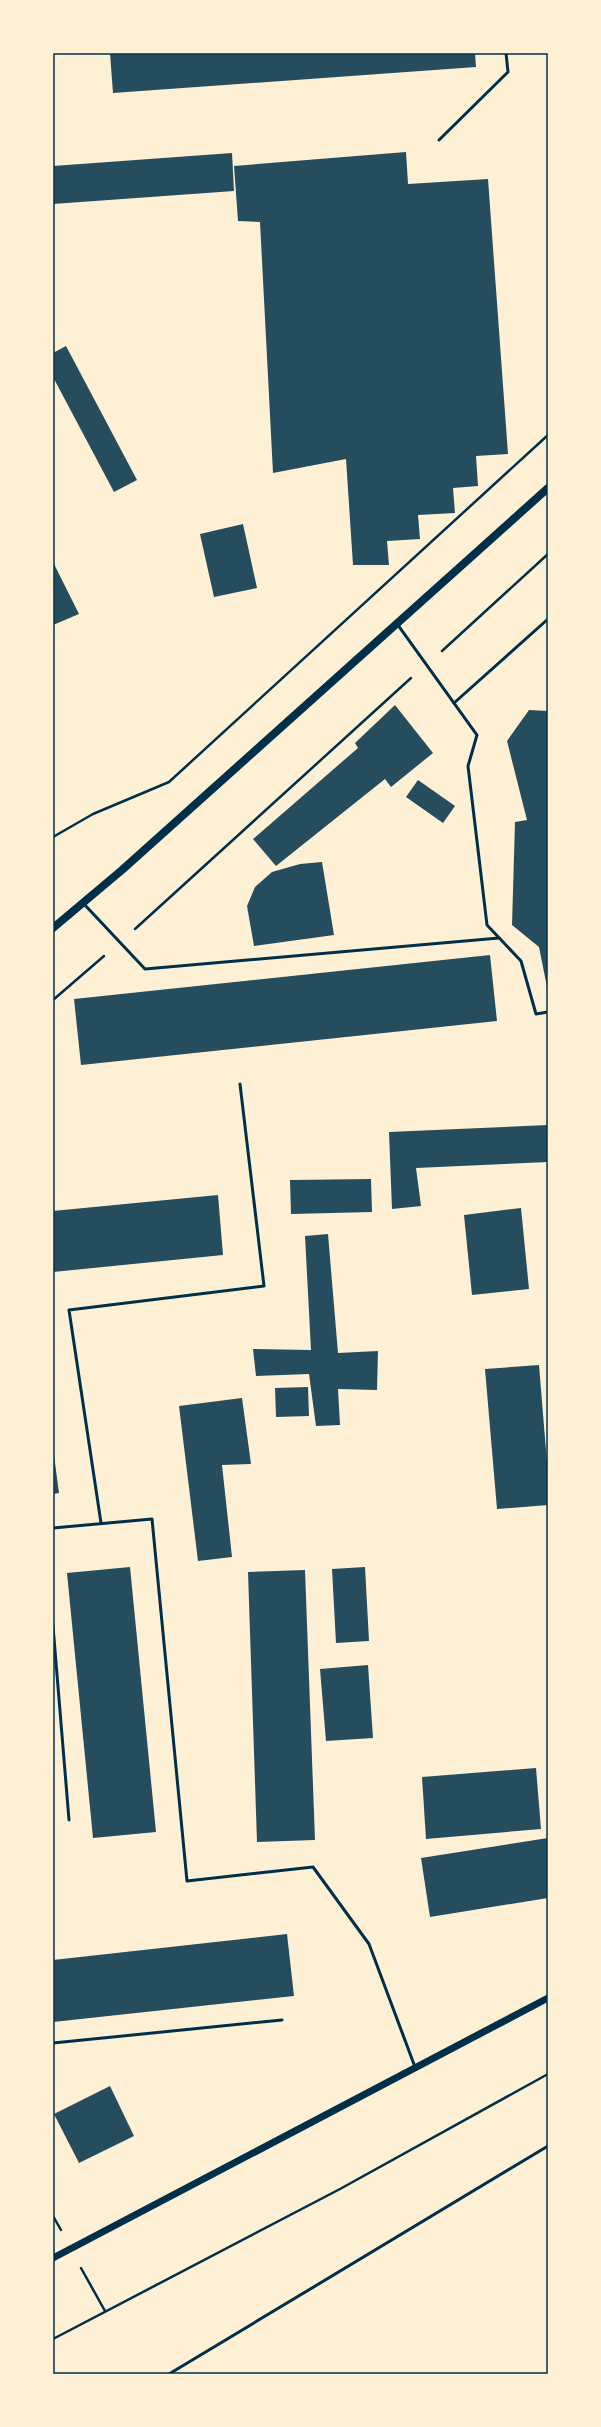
<svg xmlns="http://www.w3.org/2000/svg" width="601" height="2427" font-family="Lato,sans-serif">
<style>
.building{fill:#264d5e}
.lines{fill:none;stroke-linecap:round;stroke-linejoin:round}
.path{stroke:#003049;stroke-width:2.5}
.service{stroke:#003049;stroke-width:3}
.tertiary{stroke:#003049;stroke-width:7}
.secondary{stroke:#003049;stroke-width:8}
.neatline{fill:none;stroke:#003049;stroke-width:1.5}
</style>
<rect width="100%" height="100%" fill="#fdf0d5"/>
<g class="building">
<polygon points="110,53 475,53 476,67 113,93"/>
<polygon points="406,152 408,184 488,179 508,454 476,456 478,486 453,488 455,513 418,515 420,539 387,541 389,565 353,565 346,459 273,473 260,222 238,221 234,166"/>
<polygon points="232,153 234,191 53,204 53,166"/>
<polygon points="66,346 137,480 114,492 53,377 53,353"/>
<polygon points="243,524 257,588 214,597 200,534"/>
<polygon points="54,564 79,614 53,625 53,565"/>
<polygon points="395,705 433,753 391,787 385,779 276,866 253,839 358,748 355,743"/>
<polygon points="529,710 548,711 547,987 539,947 512,925 515,822 527,820 507,741"/>
<polygon points="418,780 455,806 443,823 406,797"/>
<polygon points="322,862 334,935 254,946 247,906 255,887 272,872 300,864"/>
<polygon points="490,955 497,1021 81,1065 74,999"/>
<polygon points="548,1125 548,1162 416,1168 421,1206 392,1209 389,1132"/>
<polygon points="371,1179 372,1212 291,1214 290,1180"/>
<polygon points="218,1195 223,1255 53,1272 53,1211"/>
<polygon points="521,1208 529,1289 472,1295 464,1215"/>
<polygon points="328,1234 338,1353 378,1351 377,1390 338,1389 340,1425 316,1426 309,1374 256,1376 253,1349 311,1350 305,1236"/>
<polygon points="539,1365 548,1475 548,1505 497,1509 485,1369"/>
<polygon points="308,1387 309,1416 276,1417 275,1388"/>
<polygon points="242,1398 251,1464 222,1465 232,1557 198,1561 179,1406"/>
<polygon points="53,1448 59,1493 53,1494"/>
<polygon points="130,1567 156,1832 93,1838 67,1573"/>
<polygon points="365,1567 369,1641 336,1643 332,1569"/>
<polygon points="305,1570 315,1840 257,1842 248,1572"/>
<polygon points="368,1665 373,1738 326,1741 320,1669"/>
<polygon points="536,1768 541,1829 426,1839 422,1777"/>
<polygon points="548,1838 548,1898 430,1917 421,1858"/>
<polygon points="287,1934 294,1996 53,2022 53,1960"/>
<polygon points="110,2086 134,2136 79,2163 54,2114"/>
</g>
<g class="lines">
<g class="path">
<polyline points="442,651 548,554"/>
<polyline points="53,837 93,814 169,782 548,435"/>
<polyline points="135,929 411,678"/>
<polyline points="53,1000 104,956"/>
<polyline points="53,2216 61,2230"/>
<polyline points="81,2268 105,2311"/>
<polyline points="53,2339 340,2189 548,2074"/>
</g>
<g class="service">
<polyline points="439,140 508,72 506,53"/>
<polyline points="398,625 477,735 468,766 487,925 521,961 536,1014 548,1012"/>
<polyline points="454,703 548,619"/>
<polyline points="83,903 145,969 499,938"/>
<polyline points="101,1523 69,1310 264,1286 240,1084"/>
<polyline points="53,1528 152,1519 187,1881 313,1867 369,1944 415,2067"/>
<polyline points="53,1626 69,1820"/>
<polyline points="53,2043 282,2020"/>
<polyline points="169,2374 548,2146"/>
</g>
<polyline class="tertiary" points="53,2258 548,1998"/>
<polyline class="secondary" points="53,928 122,870 548,488"/>
</g>
<rect width="601" height="2427" fill="none" stroke="#fdf0d5" stroke-width="108"/>
<rect x="54" y="54" width="493" height="2319" class="neatline"/>
</svg>
